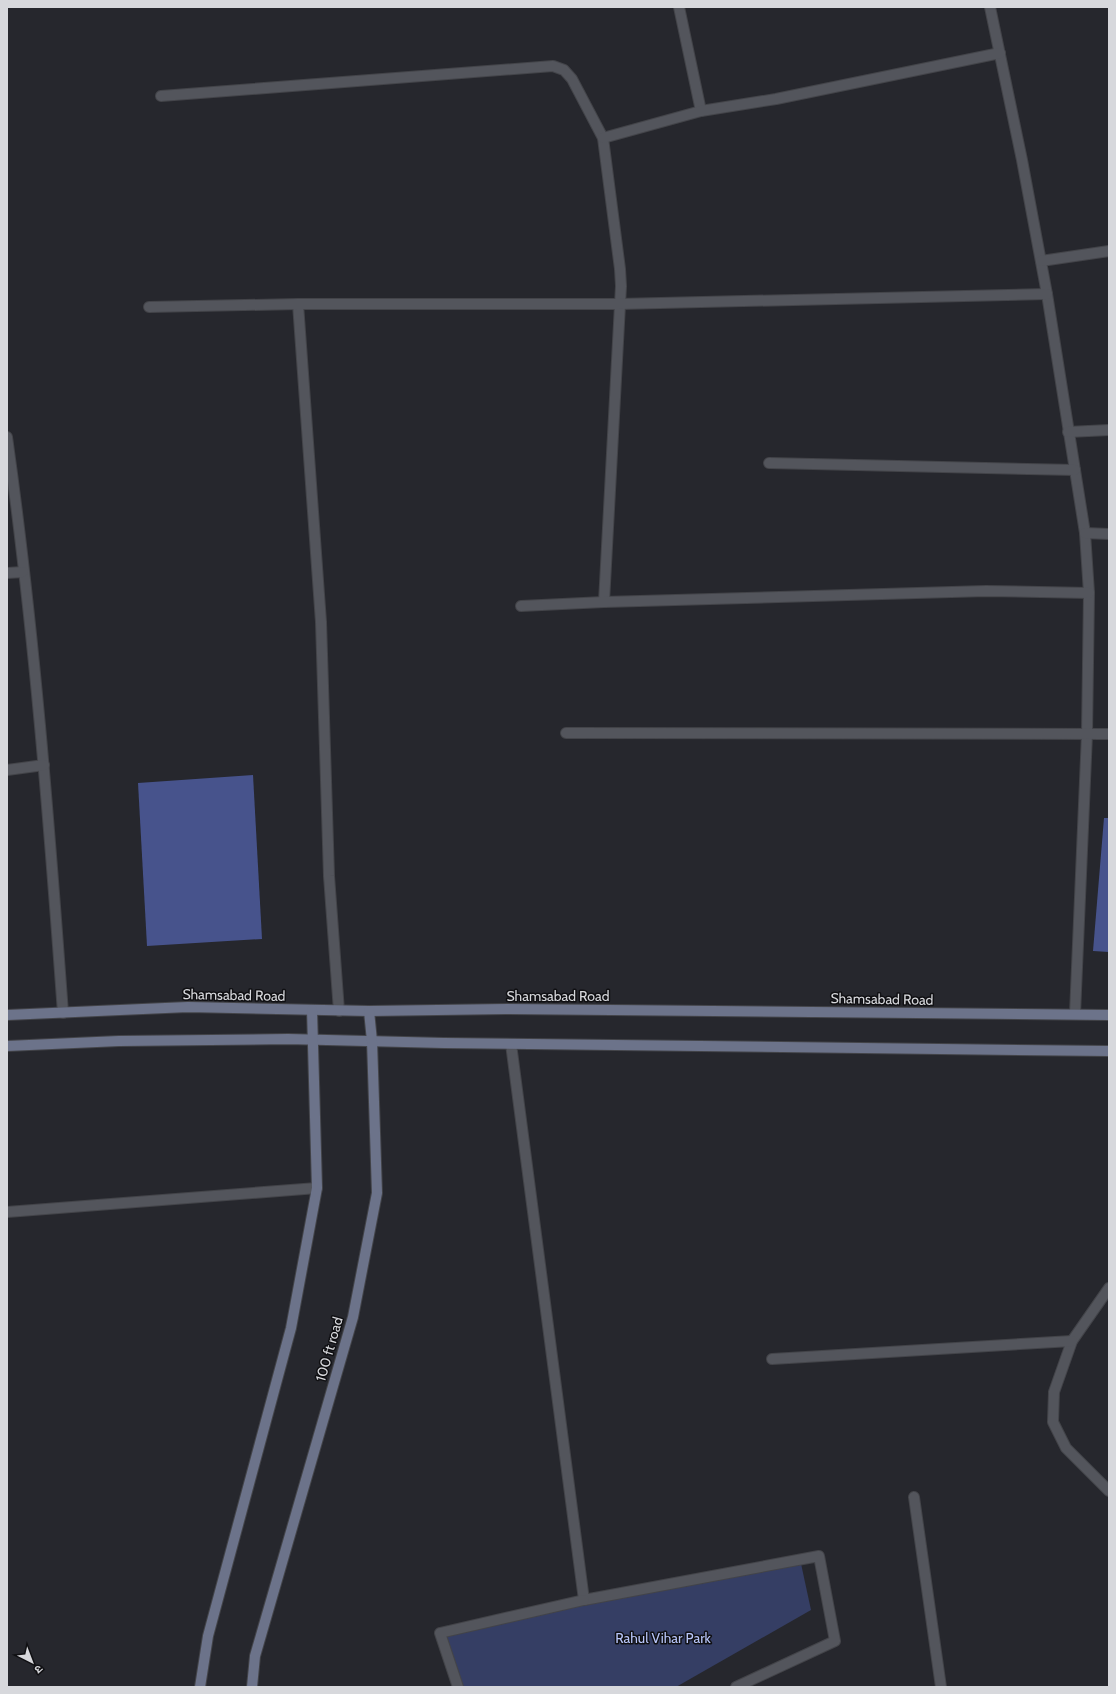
<svg xmlns="http://www.w3.org/2000/svg" width="1116" height="1694" font-family="Cabin,'Noto Sans Devanagari',sans-serif">
<style>
.green{fill:#353e64}
.building{fill:#47538c}
.lines{fill:none;stroke-linecap:round;stroke-linejoin:round}
.minor-casing{stroke:#434449;stroke-width:12}
.secondary-casing{stroke:#434449;stroke-width:12}
.minor{stroke:#53555c;stroke-width:10}
.secondary{stroke:#6c738a;stroke-width:10}
.labels{text-anchor:middle;dominant-baseline:central;stroke-width:3;stroke-linejoin:round;paint-order:stroke}
.street-label{font-size:14px;fill:#d7d8dc;stroke:#101013}
.park-label{font-size:14px;fill:#b8c5f9;stroke:#101013}
</style>
<rect width="100%" height="100%" fill="#26272d"/>
<polygon class="green" points="800,1559 811,1610 676,1687 461,1687 440,1633"/>
<g class="building">
<polygon points="253,775 262,939 147,946 138,783"/>
<polygon points="1104,818 1109,818 1109,952 1093,951"/>
</g>
<g class="lines">
<defs>
<g id="minor">
<polyline points="679,7 701,111"/>
<polyline points="990,7 1022,160 1047,294 1085,533 1089,593 1087,734 1075,1014"/>
<polyline points="161,96 553,66 564,70 572,79 603,138 620,269 621,286 604,602"/>
<polyline points="603,138 701,111 776,99 1000,53"/>
<polyline points="1041,261 1109,251"/>
<polyline points="298,304 321,622 329,876 339,1011"/>
<polyline points="149,307 298,304 619,304 1047,294"/>
<polyline points="1068,432 1109,430"/>
<path d="M 7,437 C 34,628 49,821 63,1013"/>
<polyline points="769,463 1075,470"/>
<polyline points="1085,533 1109,534"/>
<polyline points="7,573 23,572"/>
<polyline points="521,606 604,602 986,591 1089,593"/>
<polyline points="566,733 1109,734"/>
<polyline points="7,770 44,765"/>
<polyline points="511,1044 584,1600 819,1556 835,1641 736,1687"/>
<polyline points="7,1212 317,1188"/>
<polyline points="1109,1288 1072,1341 1054,1392 1053,1422 1066,1448 1109,1491"/>
<polyline points="772,1359 1072,1341"/>
<polyline points="914,1497 941,1687"/>
<polyline points="458,1687 440,1633 584,1600"/>
</g>
<g id="secondary">
<polyline points="7,1015 188,1007 369,1011 506,1009 1109,1015"/>
<polyline points="7,1046 119,1041 288,1039 444,1043 1109,1051"/>
<polyline points="200,1687 208,1636 291,1328 317,1188 312,1010"/>
<polyline points="252,1687 255,1656 353,1317 377,1193 372,1041 369,1011"/>
</g>
</defs>
<use href="#minor" class="minor-casing"/>
<use href="#secondary" class="secondary-casing"/>
<use href="#minor" class="minor"/>
<use href="#secondary" class="secondary"/>
</g>
<g class="labels">
<g class="street-label">
<text transform="translate(234 995) rotate(1)">Shamsabad Road</text>
<text x="558" y="996">Shamsabad Road</text>
<text transform="translate(882 999) rotate(1)">Shamsabad Road</text>
<text transform="translate(329 1349) rotate(-74)">100 ft road</text>
</g>
<g class="park-label">
<text x="663" y="1638">Rahul Vihar Park</text>
</g>
</g>
<rect width="1116" height="1694" fill="none" stroke="#d7d8dc" stroke-width="16"/>
<g transform="translate(32 1662) rotate(138)" stroke="#101013" stroke-width="3" paint-order="stroke">
<path d="M0-3L7 15L0 10L-7 15Z" fill="#d7d8dc"/>
<text y="-6" font-size="11" font-weight="bold" text-anchor="middle" fill="#d7d8dc">उ</text>
</g>
</svg>
